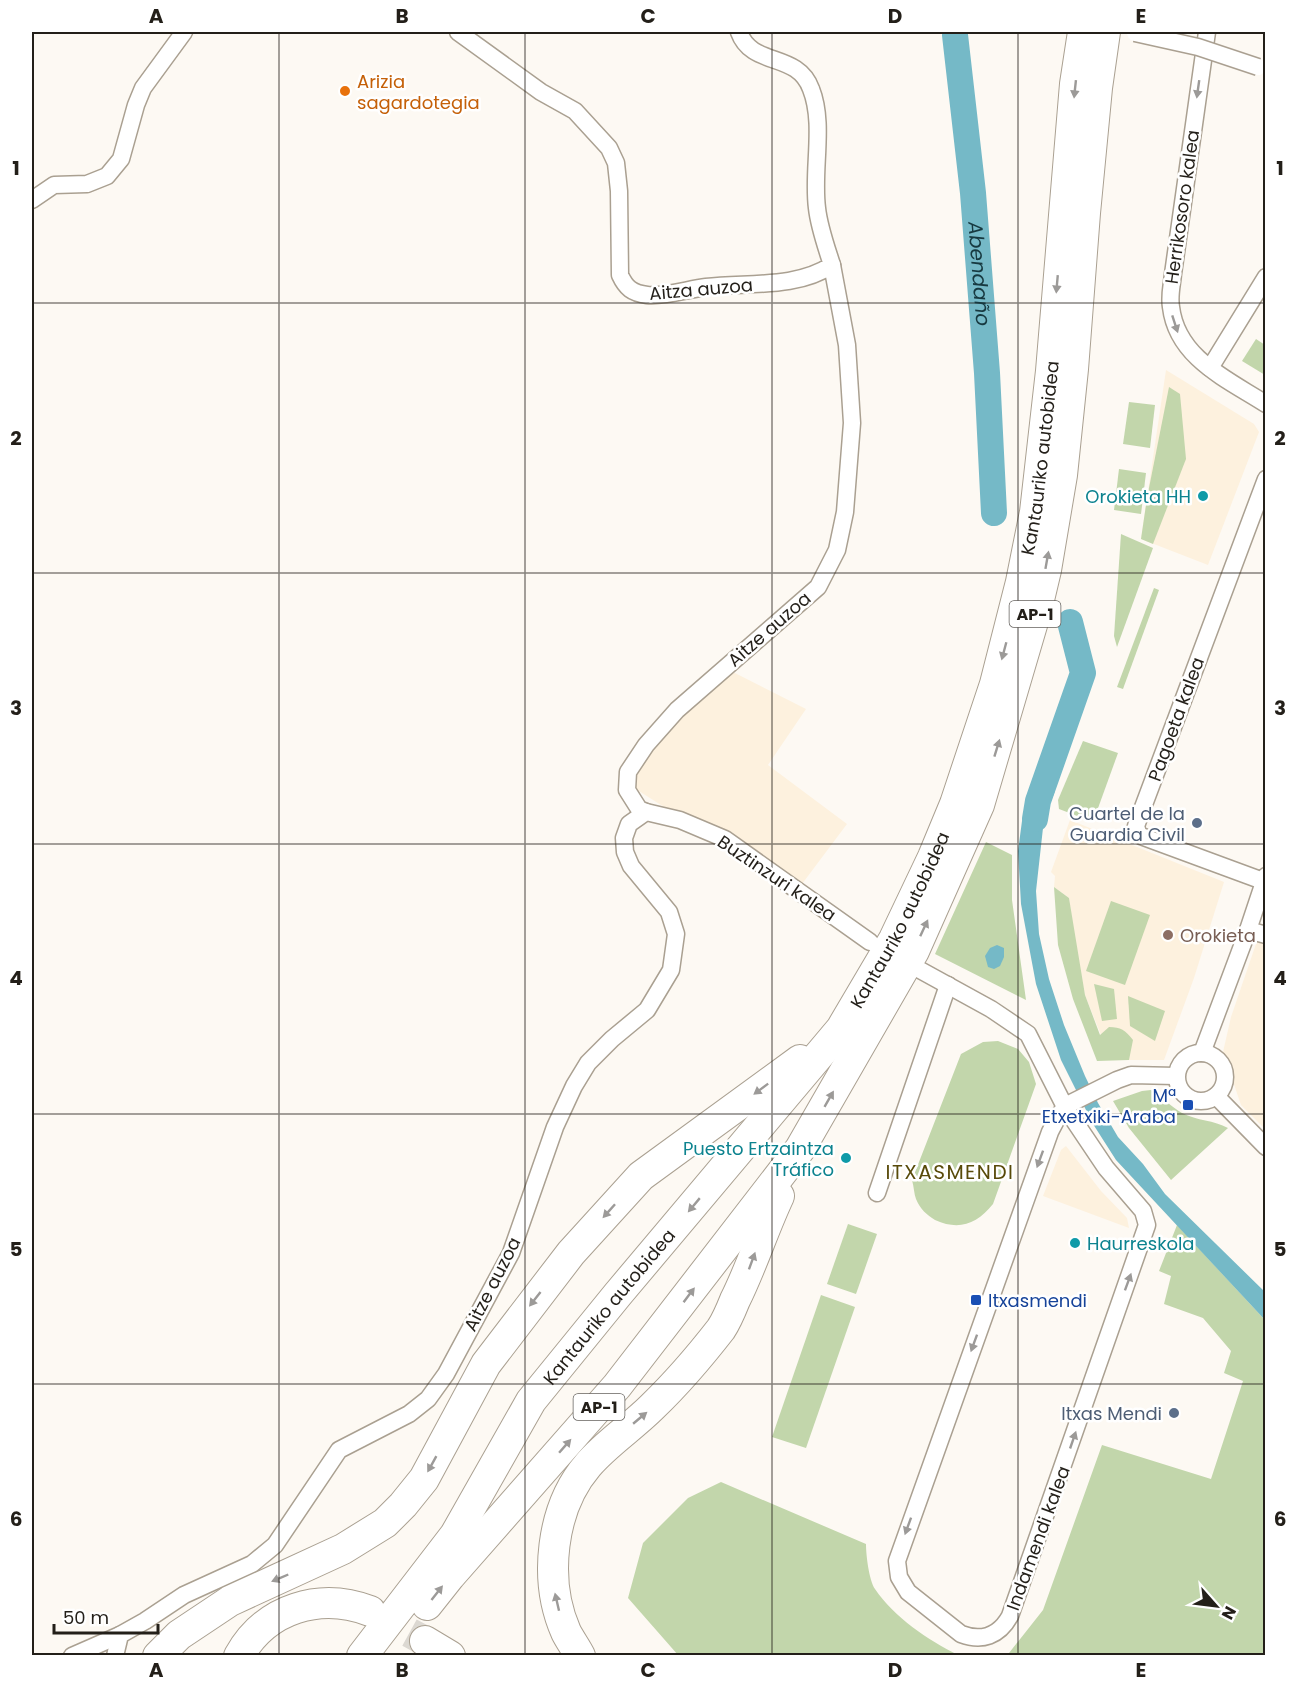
<svg xmlns="http://www.w3.org/2000/svg" width="1297" height="1687" font-family="Poppins,sans-serif">
<style>
.built{fill:#fdf1de}
.green{fill:#c2d6ab}
.water{fill:#75b9c7}
.lines{fill:none;stroke-linecap:round;stroke-linejoin:round}
.river{stroke:#75b9c7;stroke-width:26}
.highway-tunnel{stroke:#dcd8d2;stroke-width:30;stroke-dasharray:30 15;stroke-linecap:butt}
.street-casing{stroke:#aaa091;stroke-width:19}
.highway-casing{stroke:#aaa091;stroke-width:32}
.street{stroke:#fff;stroke-width:16}
.highway{stroke:#fff;stroke-width:30}
.street-bridge-casing{stroke:#aaa091;stroke-width:19;stroke-linecap:butt}
.street-bridge{stroke:#fff;stroke-width:16}
.oneway{fill:#9c9a98}
.grid{fill:none;stroke:#231f19;stroke-width:1.5;stroke-opacity:0.55}
.food-dot{fill:#e8710a;stroke:#fff;stroke-width:2}
.culture-dot{fill:#0f9aa8;stroke:#fff;stroke-width:2}
.service-dot{fill:#5c6f8a;stroke:#fff;stroke-width:2}
.education-dot{fill:#8d6e63;stroke:#fff;stroke-width:2}
.transit-dot{fill:#1a4fb4;stroke:#fff;stroke-width:2}
.labels{text-anchor:middle;dominant-baseline:central;stroke-width:5;stroke-linejoin:round;paint-order:stroke}
.shield{fill:#fff;stroke:#65625e;stroke-width:1.5}
.shield-label{font-size:16px;font-weight:bold;fill:#231f19}
.food-label{font-size:18px;fill:#c56008;stroke:#fff;text-anchor:start}
.street-label{font-size:18px;fill:#231f19;stroke:#fff}
.culture-label{font-size:18px;fill:#0d838f;stroke:#fff;text-anchor:end}
.service-label{font-size:18px;fill:#4e5e75;stroke:#fff;text-anchor:end}
.education-label{font-size:18px;fill:#785e54;stroke:#fff;text-anchor:start}
.transit-label{font-size:18px;fill:#164399;stroke:#fff;text-anchor:end}
.water-label{font-size:20px;font-style:italic;fill:#173940;stroke:#fff}
.neighbourhood-label{font-size:20px;letter-spacing:1.5px;fill:#584a09;stroke:#fff}
.neatline{fill:none;stroke:#231f19;stroke-width:2}
.grid-label{font-size:20px;text-anchor:middle;font-weight:bold;fill:#231f19}
</style>
<rect width="100%" height="100%" fill="#fdf9f3"/>
<g class="built">
<polygon points="1166,370 1254,424 1259,432 1208,565 1141,539"/>
<polygon points="731,671 806,709 768,765 847,824 802,884 677,815 634,788 638,770 652,745 690,703"/>
<polygon points="1070,820 1224,882 1194,978 1164,1060 1111,1060 1085,995 1077,957 1069,898 1054,887 1055,876 1051,872"/>
<polygon points="1258,938 1265,940 1265,1129 1241,1105 1223,1052 1231,1017"/>
<polygon points="1066,1146 1101,1191 1127,1218 1129,1228 1043,1196 1061,1150"/>
</g>
<g class="green">
<polygon points="1256,339 1265,345 1265,375 1242,361"/>
<polygon points="1169,387 1180,394 1186,459 1153,544 1141,539 1147,498"/>
<polygon points="1129,402 1155,405 1150,448 1123,444"/>
<polygon points="1119,469 1146,473 1141,514 1114,510"/>
<polygon points="1121,534 1153,548 1117,647 1114,636"/>
<polygon points="1154,588 1159,590 1123,689 1117,687"/>
<polygon points="1083,741 1118,753 1093,822 1059,809 1058,800"/>
<polygon points="986,842 1012,855 1012,900 1026,1000 935,954"/>
<path d="M 1054,887 L 1069,898 L 1085,995 L 1100,1035 L 1109,1027 C 1121,1027 1125,1030 1133,1040 L 1129,1060 L 1097,1061 L 1073,999 L 1058,945 Z"/>
<polygon points="1111,901 1150,915 1125,985 1086,971"/>
<polygon points="1094,984 1114,989 1117,1019 1102,1021"/>
<polygon points="1128,996 1165,1011 1155,1041 1130,1026"/>
<path d="M 998,1041 L 1018,1049 L 1029,1062 L 1036,1084 L 993,1204 C 977,1224 959,1231 935,1220 C 927,1215 920,1209 916,1199 C 914,1194 914,1187 912,1180 L 961,1054 L 983,1042 Z"/>
<path d="M 1151,1090 C 1163,1097 1171,1107 1182,1113 C 1197,1121 1214,1120 1228,1128 L 1171,1180 L 1129,1128 L 1113,1101 L 1142,1091 Z"/>
<polygon points="848,1224 877,1234 856,1294 827,1284"/>
<polygon points="1177,1225 1265,1320 1265,1655 1012,1656 1009,1653 1043,1610 1102,1445 1211,1479 1243,1381 1224,1373 1231,1351 1203,1318 1164,1304 1171,1276 1159,1271"/>
<polygon points="821,1295 855,1307 806,1448 772,1437"/>
<path d="M 721,1482 L 866,1544 C 866,1555 869,1580 875,1589 C 894,1617 928,1640 958,1655 L 678,1655 L 628,1598 L 643,1543 L 688,1498 Z"/>
</g>
<g class="water">
<polygon points="1034,783 1055,791 1044,819 1036,891 1039,934 1049,979 1064,1025 1085,1076 1098,1103 1118,1137 1143,1164 1165,1194 1265,1292 1265,1320 1116,1160 1093,1124 1061,1060 1036,984 1021,904 1018,851 1022,821"/>
<polygon points="997,945 1004,948 1004,957 1000,966 994,969 988,967 985,956 990,948"/>
</g>
<g class="lines">
<g class="river">
<path id="s1" d="M 955,35 L 973,193 L 987,373 L 994,513"/>
<polyline points="1035,819 1038,801 1083,673 1070,622"/>
</g>
<polyline class="highway-tunnel" points="370,1611 425,1641"/>
<defs>
<g id="street">
<path d="M 458,32 L 541,92 L 575,111 L 609,148 L 616,163 L 619,191 L 620,275 C 626,288 632,293 647,295 C 664,297 689,289 706,287 C 747,282 796,289 832,265 C 826,246 819,227 817,208 C 812,170 825,124 811,89 C 797,51 752,68 739,32"/>
<path d="M 1207,32 L 1173,274 C 1172,285 1169,296 1171,307 C 1177,358 1227,379 1266,404"/>
<polyline points="32,200 54,185 87,184 107,176 121,159 136,105 143,88 184,32"/>
<polyline points="1210,368 1266,277"/>
<polyline points="646,812 639,809 627,790 628,772 646,745 677,710 818,587 837,550 845,512 852,423 847,345 832,265"/>
<polyline points="1263,881 1141,836 1138,833 1136,826 1266,479"/>
<polyline points="1248,930 1266,935"/>
<path d="M 920,970 L 991,1009 L 1028,1034 L 1065,1107 L 1106,1168 L 1143,1211 L 1147,1225 L 1010,1616 C 999,1636 982,1642 961,1634 L 908,1592 L 899,1577 L 897,1561 L 1050,1132 C 1055,1122 1059,1113 1067,1105 L 1117,1080 L 1131,1075 L 1176,1076"/>
<circle cx="1201" cy="1077" r="24"/>
<polyline points="1202,1053 1248,930 1266,876"/>
<polyline points="1216,1096 1266,1147"/>
<polyline points="877,1193 948,985"/>
<polyline points="72,1656 120,1635"/>
<polyline points="115,1656 120,1635 145,1621 184,1595 252,1564 275,1545 339,1450 409,1414 428,1399 446,1374 511,1253 555,1127 574,1086 588,1063 612,1039 647,1010 671,970 676,934 669,912 631,866 625,852 624,838 629,824 646,812 680,820 725,839 870,942"/>
</g>
<g id="highway">
<polyline points="427,1605 450,1576 617,1386 800,1149 914,951 979,805 1037,608 1046,570 1062,475 1073,369 1085,213 1097,88 1105,32"/>
<polyline points="425,1641 450,1656"/>
<polyline points="158,1656 179,1635 230,1601 343,1549 385,1523 403,1505 424,1479 486,1364 571,1253 641,1176 800,1060"/>
<path d="M 239,1656 C 266,1608 320,1592 370,1611"/>
<path id="s2" d="M 362,1656 L 455,1535 L 531,1401 L 618,1294 L 841,1029 L 894,939 L 933,857 L 955,804 L 995,684 L 1021,582 L 1035,512 L 1051,371 L 1075,84 L 1083,32"/>
<path d="M 580,1656 C 576,1648 570,1640 566,1632 C 543,1580 551,1508 588,1465 C 607,1443 632,1427 652,1407 C 677,1383 700,1356 721,1329 C 727,1320 731,1310 735,1300 C 752,1266 763,1230 779,1196"/>
</g>
</defs>
<use href="#street" class="street-casing"/>
<use href="#highway" class="highway-casing"/>
<use href="#street" class="street"/>
<use href="#highway" class="highway"/>
<defs>
<polyline id="street-bridge" points="1135,33 1198,47 1258,67"/>
</defs>
<use href="#street-bridge" class="street-bridge-casing"/>
<use href="#street-bridge" class="street-bridge"/>
</g>
<defs><path id="oneway-solid" d="M-6-.8H1V-3.2L6.5 0L1 3.2V.8H-6Z" transform="scale(1.5)"/></defs>
<g class="oneway">
<use href="#oneway-solid" transform="translate(1075 89) rotate(96)"/>
<use href="#oneway-solid" transform="translate(1198 89) rotate(98)"/>
<use href="#oneway-solid" transform="translate(1057 284) rotate(95)"/>
<use href="#oneway-solid" transform="translate(1175 324) rotate(72)"/>
<use href="#oneway-solid" transform="translate(1047 560) rotate(-80)"/>
<use href="#oneway-solid" transform="translate(1004 651) rotate(105)"/>
<use href="#oneway-solid" transform="translate(997 748) rotate(-73)"/>
<use href="#oneway-solid" transform="translate(924 928) rotate(-65)"/>
<use href="#oneway-solid" transform="translate(761 1089) rotate(143)"/>
<use href="#oneway-solid" transform="translate(829 1099) rotate(-60)"/>
<use href="#oneway-solid" transform="translate(1040 1159) rotate(110)"/>
<use href="#oneway-solid" transform="translate(694 1205) rotate(130)"/>
<use href="#oneway-solid" transform="translate(609 1211) rotate(132)"/>
<use href="#oneway-solid" transform="translate(752 1261) rotate(-70)"/>
<use href="#oneway-solid" transform="translate(1128 1282) rotate(-70)"/>
<use href="#oneway-solid" transform="translate(689 1295) rotate(-53)"/>
<use href="#oneway-solid" transform="translate(535 1299) rotate(128)"/>
<use href="#oneway-solid" transform="translate(974 1343) rotate(110)"/>
<use href="#oneway-solid" transform="translate(640 1418) rotate(-40)"/>
<use href="#oneway-solid" transform="translate(1073 1440) rotate(-71)"/>
<use href="#oneway-solid" transform="translate(565 1446) rotate(-49)"/>
<use href="#oneway-solid" transform="translate(432 1464) rotate(119)"/>
<use href="#oneway-solid" transform="translate(908 1526) rotate(110)"/>
<use href="#oneway-solid" transform="translate(280 1578) rotate(157)"/>
<use href="#oneway-solid" transform="translate(437 1593) rotate(-52)"/>
<use href="#oneway-solid" transform="translate(557 1602) rotate(-103)"/>
</g>
<path class="grid" d="M 279,32 L 279,1656M 525,32 L 525,1656M 772,32 L 772,1656M 1018,32 L 1018,1656M 32,303 L 1266,303M 32,573 L 1266,573M 32,844 L 1266,844M 32,1114 L 1266,1114M 32,1384 L 1266,1384"/>
<circle class="food-dot" cx="345" cy="91" r="6"/>
<g class="culture-dot">
<circle cx="1203" cy="496" r="6"/>
<circle cx="846" cy="1158" r="6"/>
<circle cx="1075" cy="1243" r="6"/>
</g>
<g class="service-dot">
<circle cx="1197" cy="823" r="6"/>
<circle cx="1174" cy="1413" r="6"/>
</g>
<circle class="education-dot" cx="1168" cy="935" r="6"/>
<g class="transit-dot">
<rect x="1182" y="1099" width="12" height="12" rx="3"/>
<rect x="970" y="1294" width="12" height="12" rx="3"/>
</g>
<g class="labels">
<g class="shield">
<rect x="1009.5" y="601" width="51" height="26" rx="4.5"/>
<rect x="573.5" y="1394" width="51" height="26" rx="4.5"/>
</g>
<g class="shield-label">
<text x="1035" y="614">AP-1</text>
<text x="599" y="1407">AP-1</text>
</g>
<g class="food-label">
<text x="357" y="81">Arizia<tspan x="357" dy="21">sagardotegia</tspan></text>
</g>
<g class="street-label">
<text transform="translate(1182 207) rotate(-82)">Herrikosoro kalea</text>
<text transform="translate(701 289) rotate(-5)">Aitza auzoa</text>
<text stroke="none"><textPath href="#s2" startOffset="1401">Kantauriko autobidea</textPath></text>
<text transform="translate(769 629) rotate(-41)">Aitze auzoa</text>
<text transform="translate(1176 719) rotate(-70)">Pagoeta kalea</text>
<text transform="translate(777 878) rotate(34)">Buztinzuri kalea</text>
<text stroke="none"><textPath href="#s2" startOffset="915">Kantauriko autobidea</textPath></text>
<text transform="translate(492 1284) rotate(-63)">Aitze auzoa</text>
<text stroke="none"><textPath href="#s2" startOffset="429">Kantauriko autobidea</textPath></text>
<text transform="translate(1038 1538) rotate(-70)">Indamendi kalea</text>
</g>
<g class="culture-label">
<text x="1191" y="496">Orokieta HH</text>
<text x="834" y="1148">Puesto Ertzaintza<tspan x="834" dy="21">Tráfico</tspan></text>
<text x="1087" y="1243" text-anchor="start">Haurreskola</text>
</g>
<g class="service-label">
<text x="1185" y="813">Cuartel de la<tspan x="1185" dy="21">Guardia Civil</tspan></text>
<text x="1162" y="1413">Itxas Mendi</text>
</g>
<g class="education-label">
<text x="1180" y="935">Orokieta</text>
</g>
<g class="transit-label">
<text x="1176" y="1095">Mª<tspan x="1176" dy="21">Etxetxiki-Araba</tspan></text>
<text x="988" y="1300" text-anchor="start">Itxasmendi</text>
</g>
<g class="water-label">
<text stroke="none"><textPath href="#s1" startOffset="240">Abendaño</textPath></text>
</g>
<g class="neighbourhood-label">
<text x="950" y="1172">ITXASMENDI</text>
</g>
</g>
<rect width="1297" height="1687" fill="none" stroke="#ffffff" stroke-width="66"/>
<g transform="translate(1216 1606) rotate(118)" stroke="#ffffff" stroke-width="4.5" paint-order="stroke">
<path d="M0-4.5L10 22L0 15L-10 22Z" fill="#231f19"/>
<text y="-9" font-size="16" font-weight="bold" text-anchor="middle" fill="#231f19">N</text>
</g>
<path d="M54 1624v9h104v-9" fill="none" stroke="#231f19" stroke-width="3"/>
<text x="63" y="1624" font-size="18" fill="#231f19" stroke="#ffffff" stroke-width="4.5" paint-order="stroke">50 m</text>
<rect x="33" y="33" width="1231" height="1621" class="neatline"/>
<g class="grid-label">
<text x="156" y="23">A</text>
<text x="402" y="23">B</text>
<text x="648" y="23">C</text>
<text x="895" y="23">D</text>
<text x="1141" y="23">E</text>
<text x="16" y="175">1</text>
<text x="1280" y="175">1</text>
<text x="16" y="445">2</text>
<text x="1280" y="445">2</text>
<text x="16" y="715">3</text>
<text x="1280" y="715">3</text>
<text x="16" y="985">4</text>
<text x="1280" y="985">4</text>
<text x="16" y="1256">5</text>
<text x="1280" y="1256">5</text>
<text x="16" y="1526">6</text>
<text x="1280" y="1526">6</text>
<text x="156" y="1677">A</text>
<text x="402" y="1677">B</text>
<text x="648" y="1677">C</text>
<text x="895" y="1677">D</text>
<text x="1141" y="1677">E</text>
</g>
</svg>
